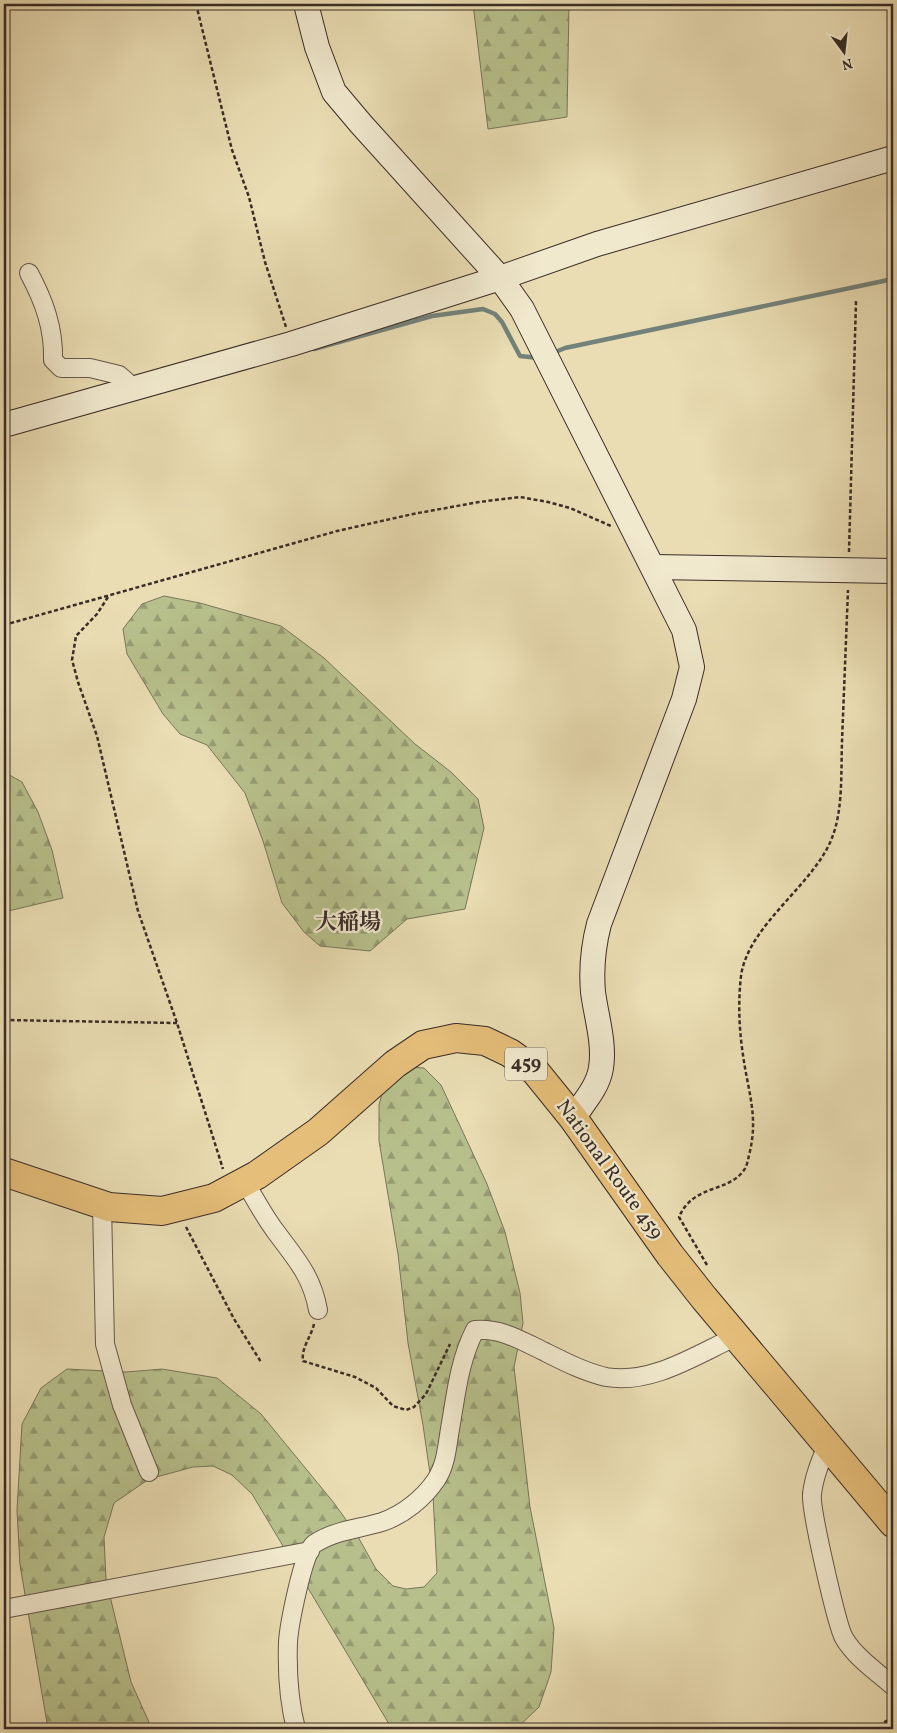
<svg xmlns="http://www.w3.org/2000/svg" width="897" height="1733" font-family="Vollkorn,'Noto Serif JP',serif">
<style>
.forest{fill:url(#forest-firs);stroke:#78765a}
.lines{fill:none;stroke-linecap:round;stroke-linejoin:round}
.stream{stroke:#72827a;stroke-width:4.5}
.street-casing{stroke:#65584a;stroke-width:20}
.secondary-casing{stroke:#392c27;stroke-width:26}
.highway-casing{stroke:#392c27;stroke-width:30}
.path{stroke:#392c27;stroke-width:2.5;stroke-dasharray:4 2.5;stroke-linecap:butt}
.street{stroke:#f1e9ce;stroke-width:18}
.secondary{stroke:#f1e9ce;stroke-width:24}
.highway{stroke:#e5be7a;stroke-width:28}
.labels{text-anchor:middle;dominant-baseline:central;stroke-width:4.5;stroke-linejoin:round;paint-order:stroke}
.shield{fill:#f1e9ce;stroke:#706559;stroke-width:1}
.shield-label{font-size:19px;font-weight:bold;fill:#392c27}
.street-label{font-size:20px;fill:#392c27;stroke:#f1e9ce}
.quarter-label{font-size:22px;font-weight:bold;fill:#392c27;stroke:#f1e9ce}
</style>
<defs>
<pattern id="forest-firs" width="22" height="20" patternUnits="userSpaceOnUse" patternTransform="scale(1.25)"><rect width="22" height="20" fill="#b7c08c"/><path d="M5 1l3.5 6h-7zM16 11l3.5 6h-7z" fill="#969c72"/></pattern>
</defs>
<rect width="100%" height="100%" fill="#eaddb3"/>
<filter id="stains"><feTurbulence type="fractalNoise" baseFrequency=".004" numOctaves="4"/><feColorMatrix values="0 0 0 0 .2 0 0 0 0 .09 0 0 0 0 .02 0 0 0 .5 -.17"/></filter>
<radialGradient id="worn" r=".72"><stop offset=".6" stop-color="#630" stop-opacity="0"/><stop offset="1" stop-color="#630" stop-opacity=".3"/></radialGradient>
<g class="forest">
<polygon points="473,4 569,4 567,117 488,129"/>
<polygon points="164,596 200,603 281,626 324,658 415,744 451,772 478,799 484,828 465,909 407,919 370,951 320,946 304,932 282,903 263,841 245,793 207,745 180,734 163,714 127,654 123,629 142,604"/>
<polygon points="4,772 22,782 38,812 52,850 63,898 4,912"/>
<polygon points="410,1067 424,1068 441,1085 487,1184 505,1232 520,1293 523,1323 514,1367 530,1507 554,1628 551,1672 539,1707 516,1729 392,1729 252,1494 232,1475 213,1466 193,1467 149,1479 114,1503 104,1537 106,1580 131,1682 152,1729 48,1729 20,1565 17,1510 22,1424 41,1388 67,1369 126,1372 162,1369 217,1378 261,1414 334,1503 357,1535 376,1569 393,1586 406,1589 424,1587 437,1573 433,1495 423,1425 408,1343 398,1254 379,1141 379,1105 386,1079"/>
</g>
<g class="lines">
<g class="stream">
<polyline points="314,349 432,316 483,309 495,314 502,322 520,356 539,358"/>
<polyline points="553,353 565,348 893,279"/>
</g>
<defs>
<g id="street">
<path d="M 29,273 C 44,301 54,328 53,360 L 61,368 L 90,368 L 119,375 L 134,388"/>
<path d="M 245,1182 C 255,1199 264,1216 276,1232 C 296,1259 312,1276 318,1310"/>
<polyline points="102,1205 105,1344 122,1405 149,1472"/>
<path d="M 828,1443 C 821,1460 814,1476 812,1494 C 810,1508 837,1626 844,1638 C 855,1657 877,1672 893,1686"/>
<polyline points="4,1609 310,1551"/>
<path d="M 296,1729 C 289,1702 287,1670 288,1642 C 289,1626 303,1552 314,1544 C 335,1530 359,1529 382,1522 C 403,1515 424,1498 436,1480 C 446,1465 447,1447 450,1429 C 456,1395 459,1361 475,1330 C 501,1328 520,1340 543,1351 C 563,1361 584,1372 606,1377 C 651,1385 696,1355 735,1337"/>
</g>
<g id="secondary">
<path d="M 306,4 L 317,47 L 334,92 L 361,124 L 500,278 L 522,309 L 684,630 L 692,667 L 684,699 L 599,924 C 593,947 591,968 593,992 C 596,1016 605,1043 601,1068 C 598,1087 584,1102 573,1118"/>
<polyline points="4,425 291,344 500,278 597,244 893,158"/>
<polyline points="653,567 893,571"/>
</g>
<polyline id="highway" points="4,1172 109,1207 162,1211 214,1198 257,1175 318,1132 395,1064 423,1045 456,1038 485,1041 510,1053 535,1071 573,1118 670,1255 704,1298 893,1523"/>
</defs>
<use href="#street" class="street-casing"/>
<use href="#secondary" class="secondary-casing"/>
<use href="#highway" class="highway-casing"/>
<g class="path">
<polyline points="196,4 232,150 249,197 265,262 286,327"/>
<polyline points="849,552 856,301"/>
<polyline points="108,597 97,614 76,636 72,660 78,682 97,736 138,911 177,1023 223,1169"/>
<polyline points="4,625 337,531 413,514 479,502 520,497 548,502 570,508 611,526"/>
<polyline points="4,1020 177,1023"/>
<polyline points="186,1227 234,1319 261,1362"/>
<path d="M 707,1265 L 679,1217 C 693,1184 728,1193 744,1170 C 747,1166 748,1160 749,1155 C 759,1117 748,1092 743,1055 C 739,1029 738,1002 741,976 C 748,924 817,883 833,835 C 843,808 841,770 842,741 C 844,691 846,640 848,590"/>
<path d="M 314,1324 C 311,1337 301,1348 303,1361 L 355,1377 L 376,1388 L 393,1406 L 406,1410 L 414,1407 L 426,1394 L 450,1344"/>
<polyline points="873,1729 893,1717"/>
</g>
<use href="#street" class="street"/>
<use href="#secondary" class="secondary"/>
<use href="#highway" class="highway"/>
</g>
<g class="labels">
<rect class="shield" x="505" y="1047.5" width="42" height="33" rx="4"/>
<g class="shield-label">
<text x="526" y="1064">459</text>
</g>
<g class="street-label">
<text transform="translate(609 1170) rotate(54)">National Route 459</text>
</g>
<g class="quarter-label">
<text x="348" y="923">大稲場</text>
</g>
</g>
<rect width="897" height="1733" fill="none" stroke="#eaddb3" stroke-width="20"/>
<rect x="5" y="5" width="887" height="1723" fill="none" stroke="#392c27" stroke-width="2.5"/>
<rect x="10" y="10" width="877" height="1713" fill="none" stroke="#392c27"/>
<g transform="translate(844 52) rotate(165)" stroke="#f1e9ce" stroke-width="4" paint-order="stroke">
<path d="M0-4L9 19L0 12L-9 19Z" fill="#392c27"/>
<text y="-8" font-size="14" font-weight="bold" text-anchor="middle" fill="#392c27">N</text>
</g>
<rect width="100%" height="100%" filter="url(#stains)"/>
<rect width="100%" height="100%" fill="url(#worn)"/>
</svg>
